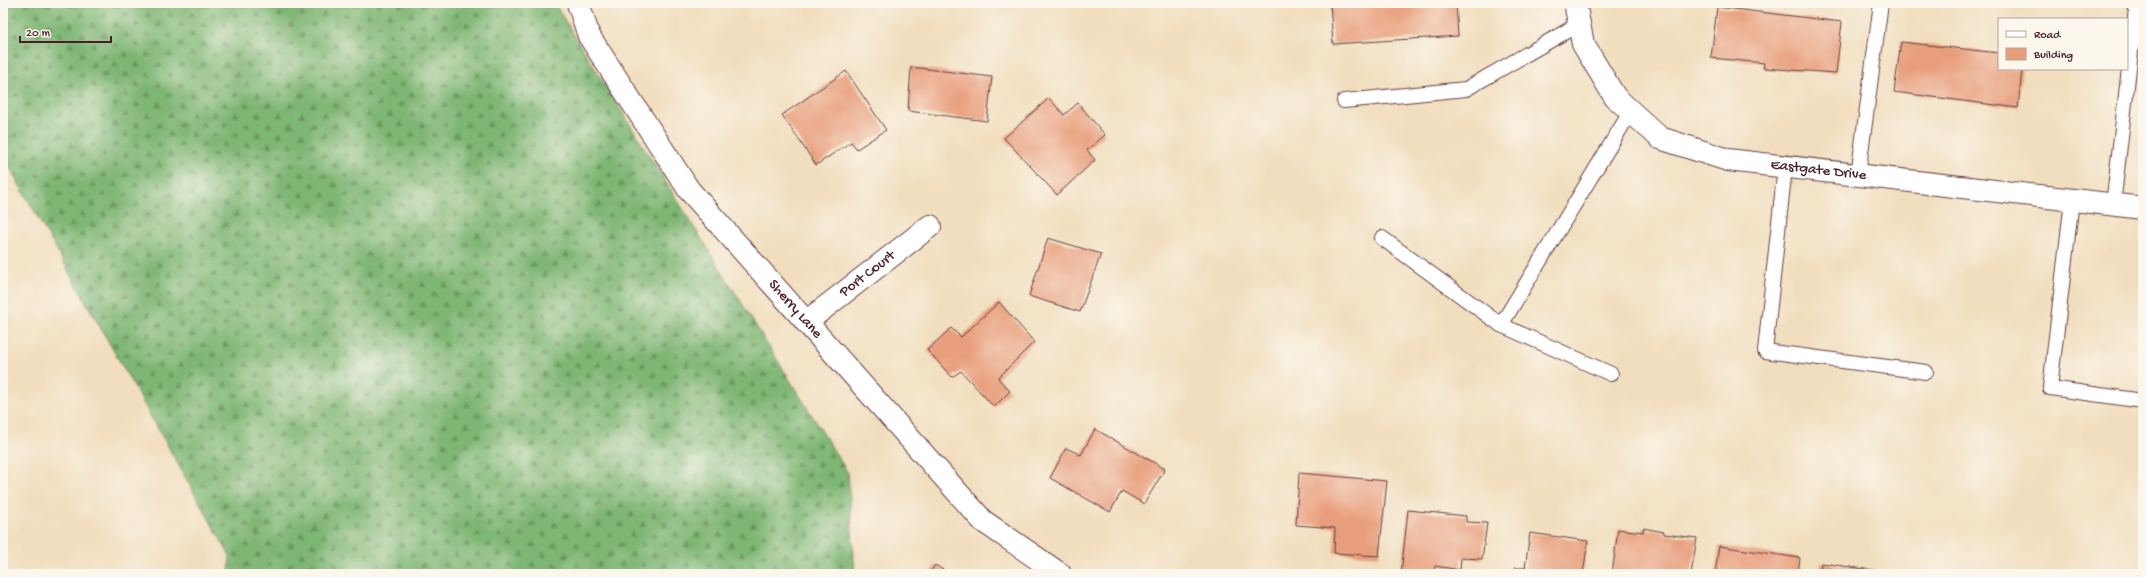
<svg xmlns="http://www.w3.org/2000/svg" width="2146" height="577" font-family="'Gochi Hand',sans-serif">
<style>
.forest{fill:url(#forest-firs);stroke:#646a4f}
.building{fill:#e89e7b}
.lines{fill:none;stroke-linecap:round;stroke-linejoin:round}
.lane-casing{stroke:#633c41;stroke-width:16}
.street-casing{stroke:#633c41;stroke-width:24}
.lane{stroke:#fff;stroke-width:14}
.street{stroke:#fff;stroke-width:22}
.labels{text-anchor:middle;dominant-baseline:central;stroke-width:3;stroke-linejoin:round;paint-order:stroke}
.street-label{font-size:15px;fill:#4a1f2b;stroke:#fbf7ec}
</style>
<defs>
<pattern id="forest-firs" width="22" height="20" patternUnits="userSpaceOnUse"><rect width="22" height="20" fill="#7eb673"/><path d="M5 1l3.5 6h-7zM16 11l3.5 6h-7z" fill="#69935f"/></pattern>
</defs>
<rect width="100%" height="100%" fill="#fbf7ec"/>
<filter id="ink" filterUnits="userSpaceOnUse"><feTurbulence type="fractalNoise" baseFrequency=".025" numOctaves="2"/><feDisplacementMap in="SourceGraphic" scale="8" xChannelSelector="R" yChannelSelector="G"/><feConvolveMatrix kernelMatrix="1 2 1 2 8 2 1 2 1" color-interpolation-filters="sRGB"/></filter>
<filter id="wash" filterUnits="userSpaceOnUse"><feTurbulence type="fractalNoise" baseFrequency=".012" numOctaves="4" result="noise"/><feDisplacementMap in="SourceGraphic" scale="16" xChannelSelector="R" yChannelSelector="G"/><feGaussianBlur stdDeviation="0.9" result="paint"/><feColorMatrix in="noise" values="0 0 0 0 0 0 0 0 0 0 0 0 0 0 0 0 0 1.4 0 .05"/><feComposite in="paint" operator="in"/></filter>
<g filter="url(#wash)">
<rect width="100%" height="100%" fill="#f1debe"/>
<polygon class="forest" points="3,3 554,3 848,473 855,574 229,574 230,556 3,156"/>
<g id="blocks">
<g class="building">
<polygon points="1330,3 1456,3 1458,36 1333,44"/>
<polygon points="1717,7 1842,22 1836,73 1763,68 1764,63 1711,58"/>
<polygon points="1901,42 1999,53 1999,69 2022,69 2018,108 1894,92"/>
<polygon points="911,67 992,77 987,121 908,111"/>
<polygon points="846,71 886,130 857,149 851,142 816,165 782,115"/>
<polygon points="1049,98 1064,115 1078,103 1105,135 1087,150 1095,160 1057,195 1004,138"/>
<polygon points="1048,238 1101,254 1080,312 1029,296"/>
<polygon points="999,302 1034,342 998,378 1010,391 994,407 961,371 952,377 927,350 951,328 961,337"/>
<polygon points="1095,429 1165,469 1144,504 1122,491 1110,512 1050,478 1066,448 1081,455"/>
<polygon points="1299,473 1387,481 1379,556 1334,553 1335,528 1296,525"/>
<polygon points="1408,510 1466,516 1466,522 1487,523 1482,559 1461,558 1460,570 1435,566 1433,574 1401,574"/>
<polygon points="1643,528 1664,532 1664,534 1697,538 1691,574 1612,574 1618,529 1643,532"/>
<polygon points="1530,533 1588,541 1583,574 1513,574 1515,568 1525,568"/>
<polygon points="1719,546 1800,558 1798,574 1715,574"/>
<polygon points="1821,563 1894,573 1894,574 1820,574"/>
<polygon points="935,565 950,574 929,574"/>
</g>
</g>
</g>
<g filter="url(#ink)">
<use href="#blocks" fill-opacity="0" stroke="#633c41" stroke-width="1"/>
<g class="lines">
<defs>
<g id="lane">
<polyline points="1344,101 1466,89 1579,24"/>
<polyline points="1785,167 1765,351 1926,372"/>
<polyline points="1858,175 1881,3"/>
<polyline points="2072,200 2050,388 2143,401"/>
<polyline points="2113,205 2136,9 2143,9"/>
<polyline points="1382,238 1501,325"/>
<polyline points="1611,374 1501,325 1631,111"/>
</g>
<g id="street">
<path id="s1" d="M 578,3 L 589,36 L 689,190 L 983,521 L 1060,574"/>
<path id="s2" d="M 1575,3 L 1583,44 L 1615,97 L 1660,138 L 1728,160 L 2143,208"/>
<path id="s3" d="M 806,322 L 930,226"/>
</g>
</defs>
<use href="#lane" class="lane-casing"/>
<use href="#street" class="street-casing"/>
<use href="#lane" class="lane"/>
<use href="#street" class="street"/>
</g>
</g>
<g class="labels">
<g class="street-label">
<text stroke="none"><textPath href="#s2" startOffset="327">Eastgate Drive</textPath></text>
<text stroke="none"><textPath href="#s3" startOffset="78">Port Court</textPath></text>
<text stroke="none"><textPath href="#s1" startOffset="378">Sherry Lane</textPath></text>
</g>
</g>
<rect width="2146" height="577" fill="none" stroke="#fbf7ec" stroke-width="16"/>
<rect x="1998" y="18" width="130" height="52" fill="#fbf7ec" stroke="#b4a19f"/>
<rect x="2006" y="31" width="20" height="6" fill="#ffffff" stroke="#b4a19f"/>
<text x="2034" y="38" font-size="12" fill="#4a1f2b">Road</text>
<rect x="2006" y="48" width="20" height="12" fill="#e89e7b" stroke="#b4a19f"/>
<text x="2034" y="58" font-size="12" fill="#4a1f2b">Building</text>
<path d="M20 36v6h91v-6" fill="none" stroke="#4a1f2b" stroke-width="2"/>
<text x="26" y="36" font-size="12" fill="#4a1f2b" stroke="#fbf7ec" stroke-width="3" paint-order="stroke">20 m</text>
</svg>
